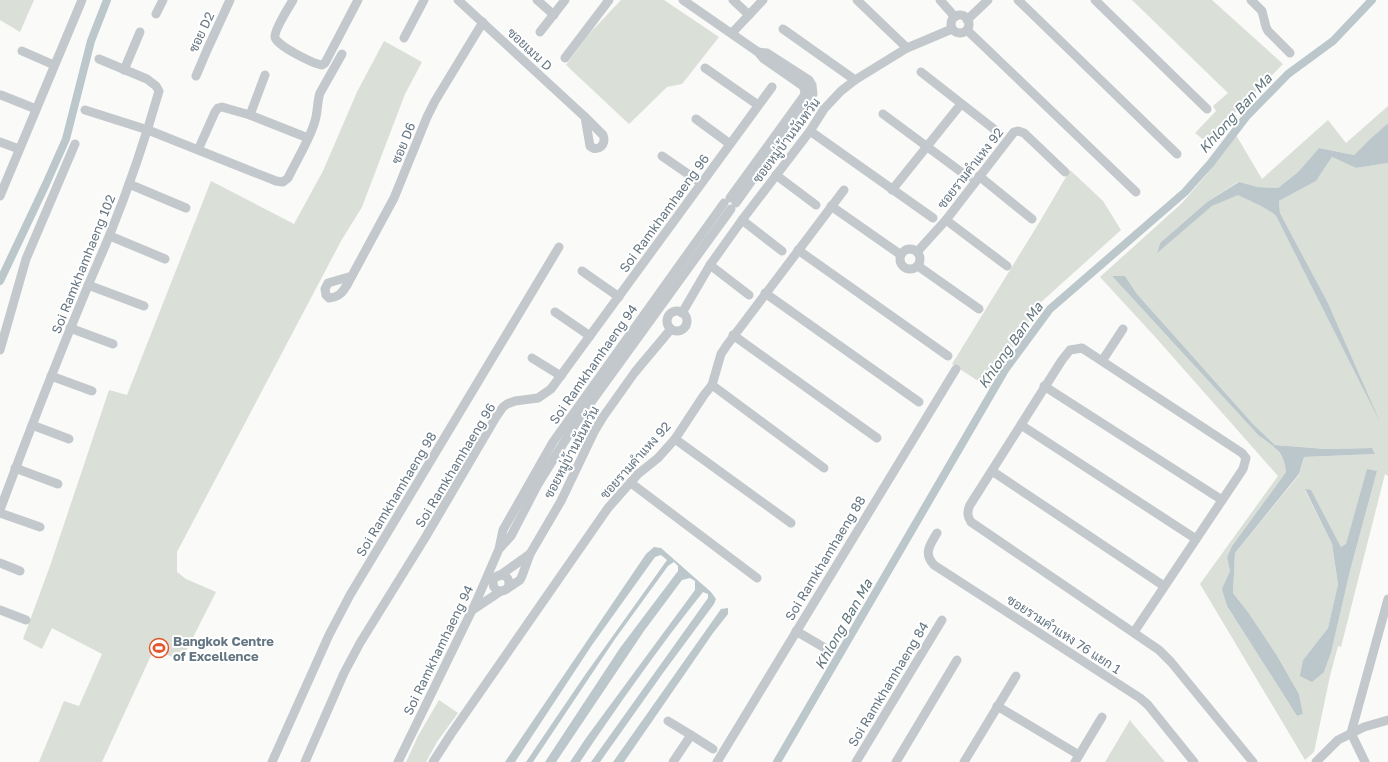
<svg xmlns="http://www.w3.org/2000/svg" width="1388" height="762" font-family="'Golos Text',Sarabun,sans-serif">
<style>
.green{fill:#dadfd7;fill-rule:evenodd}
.water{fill:#bbc7cb}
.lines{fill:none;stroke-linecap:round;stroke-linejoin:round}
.canal{stroke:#bbc7cb;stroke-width:8}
.minor{stroke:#c3c8cc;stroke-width:9}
.labels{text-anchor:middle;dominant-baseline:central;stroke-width:4;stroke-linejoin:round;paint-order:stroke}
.street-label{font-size:13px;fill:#657683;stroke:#fff}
.poi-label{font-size:13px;font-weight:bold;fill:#657683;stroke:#fff;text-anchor:start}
.water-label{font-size:14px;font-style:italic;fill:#60757c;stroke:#fff}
</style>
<rect width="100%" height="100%" fill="#fafaf8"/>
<g class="green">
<polygon points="0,0 34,0 20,32 0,20"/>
<polygon points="621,0 664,0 719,37 682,84 667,87 629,124 566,65 589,34"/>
<polygon points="1132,0 1212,0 1283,64 1206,142 1195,133 1216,111 1213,106 1228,93"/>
<polygon points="384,41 422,62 405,94 362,207 341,241 177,552 177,572 186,579 216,592 181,661 154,649 102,762 39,762 64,701 79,706 102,654 52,628 42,649 23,639 50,566 109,390 127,395 211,181 294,224 323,171 357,92"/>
<path d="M 1388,106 L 1388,123 L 1369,140 L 1354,155 L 1319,148 L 1298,172 L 1278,188 L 1258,187 L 1238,182 L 1207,202 L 1160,243 L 1157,252 L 1212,206 L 1238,194 C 1251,202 1265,206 1276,216 L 1375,411 L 1328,303 L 1280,213 L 1279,201 L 1316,181 L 1332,157 L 1356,168 L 1388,163 L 1388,476 L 1385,474 L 1341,647 L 1338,646 L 1330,676 L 1314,752 L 1305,760 L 1200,584 L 1278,476 L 1157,339 L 1100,277 L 1182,203 L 1207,174 L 1236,135 L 1262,179 L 1328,120 L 1346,143 ZM 1112,276 L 1125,276 L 1137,294 L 1253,424 L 1275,445 L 1326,449 L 1372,448 L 1375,454 L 1304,457 L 1299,475 L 1235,553 L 1233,593 L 1248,612 L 1276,654 L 1299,694 L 1303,714 L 1297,716 L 1227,606 L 1223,589 L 1230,571 L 1227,557 L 1232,546 L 1286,472 L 1286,462 L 1275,447 L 1259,436 ZM 1367,470 L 1377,471 L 1350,571 L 1331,653 L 1324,672 L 1303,660 L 1328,628 L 1338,584 L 1332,544 L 1305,490 L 1311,491 L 1341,547 L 1346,545 Z"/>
<polygon points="1070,170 1103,201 1121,230 1039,304 989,388 952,364 1042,218"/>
<polygon points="439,700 458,713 437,742 426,762 406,762 418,736"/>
<polygon points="1130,720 1132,723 1165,762 1105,762"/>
</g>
<g class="water">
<path d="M 1388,123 L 1388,163 L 1356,168 L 1332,157 L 1316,181 L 1279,201 L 1280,213 L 1328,303 L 1380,422 L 1276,216 C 1266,207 1250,201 1238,195 L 1212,206 L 1157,253 L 1160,243 L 1207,202 L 1239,182 L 1258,187 L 1278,188 L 1298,172 L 1319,148 L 1354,155 L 1369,140 Z"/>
<path d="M 1112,276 L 1125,276 L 1137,294 L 1253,424 L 1275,445 L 1326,449 L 1372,448 L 1375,454 L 1304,457 L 1299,474 L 1235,553 L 1233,593 L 1248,612 L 1276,654 L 1299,694 L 1303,714 L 1297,716 L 1227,606 L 1222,589 L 1230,571 L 1227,557 L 1232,546 L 1286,472 C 1285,453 1274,446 1259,436 Z"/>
<polygon points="1367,469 1377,471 1350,571 1331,653 1324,672 1312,682 1300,676 1303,660 1328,628 1338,584 1332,544 1305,489 1311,490 1341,547 1346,544"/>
<path d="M 654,547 L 661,548 L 711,592 L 716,599 L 714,604 L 663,673 L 600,762 L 591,762 L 708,598 L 708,594 L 703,592 C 659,647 619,704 580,762 L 570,762 L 586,738 L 695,590 L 695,581 L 690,578 L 682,580 L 644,631 L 556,762 L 545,762 L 620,648 L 678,571 L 678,566 L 674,562 L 668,566 L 615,639 L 533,762 L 526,762 L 585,675 L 667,560 L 661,555 L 655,557 L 592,645 L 515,762 L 505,762 L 646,554 Z"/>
<polygon points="728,608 728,614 713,633 624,762 613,762 721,609"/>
</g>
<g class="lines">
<g class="canal">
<polyline points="0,281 46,184 66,139 91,41 107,0"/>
<polyline points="777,762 1005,370 1050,309 1185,192 1210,164 1246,117 1288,74 1333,41 1372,0"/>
</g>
<g class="minor">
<path d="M 293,0 C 289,7 274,30 275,37 C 275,45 314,64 322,65 L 325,63 L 358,0"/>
<polyline points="458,0 585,117"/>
<polyline points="537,0 554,15"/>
<polyline points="683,0 758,52 764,59 803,86 805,91 804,96 730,198"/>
<polyline points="733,0 749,15"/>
<polyline points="857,0 907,48"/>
<polyline points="940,0 955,17"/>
<polyline points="1018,0 1177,154"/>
<polyline points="1095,0 1207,109"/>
<polyline points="1251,0 1262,11 1266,27 1268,31 1290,53"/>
<polyline points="156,14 163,0"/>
<circle cx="960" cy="24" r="9"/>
<polyline points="967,20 988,0"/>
<polyline points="783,29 855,80"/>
<polyline points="967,30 1136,192"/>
<polyline points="540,32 565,0"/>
<polyline points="732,33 763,0"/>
<polyline points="404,38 424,0"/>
<polyline points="22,51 54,65"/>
<polyline points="565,58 609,0"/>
<polyline points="705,68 758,105"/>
<polyline points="124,70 140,32"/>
<polyline points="921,72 999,133"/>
<polyline points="196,76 207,50 230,0"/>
<polyline points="1,95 36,109"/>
<path d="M 85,110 L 148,130 L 276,181 L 283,182 L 288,178 C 296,161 310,139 315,121 C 318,111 317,102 320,93 L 342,54"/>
<polyline points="883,114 968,177"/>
<polyline points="250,115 265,75"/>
<path d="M 585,117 L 603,135 C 607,144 598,153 590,146 Z"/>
<polyline points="696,119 730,144"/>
<polyline points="810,131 933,218"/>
<polyline points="0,142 19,149"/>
<polyline points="198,150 215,112 218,108 222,107 250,115 308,138"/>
<polyline points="662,156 701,183"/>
<polyline points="776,175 816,205"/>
<polyline points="979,176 1032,219"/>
<polyline points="129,184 186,208"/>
<polyline points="892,190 961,104"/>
<polyline points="0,196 82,0"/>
<polyline points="736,203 813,94 812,85 809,80 767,53 758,52"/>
<polyline points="831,206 901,255"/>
<polyline points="742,220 782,251"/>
<polyline points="946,220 1007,266"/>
<polyline points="110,236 165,259"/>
<circle cx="910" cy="259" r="10"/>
<polyline points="798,250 948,356"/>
<polyline points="917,252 946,220 1014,132 1018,131 1024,133 1065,172"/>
<polyline points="710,265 749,295"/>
<polyline points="918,266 979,309"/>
<polyline points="582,271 619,297"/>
<path d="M 352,276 L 328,283 L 325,289 L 326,295 L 329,298 C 339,297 342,293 347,285 L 394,198 L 427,117 L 435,101 L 483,22"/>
<polyline points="88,285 144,306"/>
<polyline points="765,293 919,402"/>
<circle cx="677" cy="321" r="10"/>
<polyline points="555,312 590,336"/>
<polyline points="682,313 710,265 742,220 810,131 824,109 841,91 855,80 907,48 952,29"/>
<polyline points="70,328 113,344"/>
<polyline points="733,335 877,438"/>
<polyline points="0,350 26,259 75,144"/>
<polyline points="532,358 561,376"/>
<polyline points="1102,361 1123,329"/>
<polyline points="51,376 92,391"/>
<polyline points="712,385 824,468"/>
<polyline points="1044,386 1222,500"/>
<polyline points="32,425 69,439"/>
<polyline points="1021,425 1196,539"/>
<polyline points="675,439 791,523"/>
<polyline points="15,468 58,484"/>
<polyline points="992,471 1164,586"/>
<polyline points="631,483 757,578"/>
<path d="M 0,510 C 27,437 55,365 85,293 C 93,273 102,254 110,234 C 129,187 145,140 159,91 L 156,86 L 147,79 L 99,59"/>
<polyline points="0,513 40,527"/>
<path d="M 937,533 C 930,545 923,553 934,565 L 1140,698 L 1148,705 L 1194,762"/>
<polyline points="500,548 511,536 538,484 576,423 731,209"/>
<polyline points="0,563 20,571"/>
<circle cx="501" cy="583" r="8"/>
<polyline points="499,576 530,554"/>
<polyline points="505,590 520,580 522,576 530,554 561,501 594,432 603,417 635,372 671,329"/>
<polyline points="474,609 501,591"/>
<polyline points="0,610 26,620"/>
<polyline points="796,631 825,648"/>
<path d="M 1134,632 L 1243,469 L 1246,458 L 1242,453 L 1082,348 L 1070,350 L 1062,360 L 970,505 C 967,512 967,516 971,522 L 1159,650 L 1171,662 L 1253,762"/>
<polyline points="997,706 1079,755"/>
<polyline points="668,721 691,735 673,762"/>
<polyline points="691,735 713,749"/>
<polyline points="272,762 329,635 350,595 559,247"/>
<polyline points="305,762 344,673 360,643 425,538 496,417 503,407 507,404 515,401 538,398 551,389 772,87"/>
<polyline points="398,762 476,602 499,549 503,530 553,442 724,203"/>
<polyline points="433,762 451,734 608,508 638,474 658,458 675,439 704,395 712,385 721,354 727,345 844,190"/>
<polyline points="717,762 956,369"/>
<polyline points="856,762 942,620"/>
<polyline points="896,762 957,660"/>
<polyline points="964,762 1016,676"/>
<polyline points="1075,762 1102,717"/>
<polyline points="1316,762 1338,740 1364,727 1388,720"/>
<polyline points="1365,762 1351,733 1388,599"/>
</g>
</g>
<defs>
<symbol id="stadium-ring" viewBox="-11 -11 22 22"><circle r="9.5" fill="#fff" stroke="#e4572e" stroke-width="1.5"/><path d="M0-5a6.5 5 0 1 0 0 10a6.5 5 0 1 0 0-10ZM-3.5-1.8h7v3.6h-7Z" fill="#e4572e"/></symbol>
</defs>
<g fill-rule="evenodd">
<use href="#stadium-ring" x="148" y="637" width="22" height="22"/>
</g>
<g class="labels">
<g class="street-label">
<text transform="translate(201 32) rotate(-65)">ซอย D2</text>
<text transform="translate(530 49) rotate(43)">ซอยเมน D</text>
<text transform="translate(786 140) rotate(-53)">ซอยหมู่บ้านนันทวัน</text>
<text transform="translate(403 143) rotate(-68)">ซอย D6</text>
<text transform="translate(970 168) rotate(-52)">ซอยรามคําแหง 92</text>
<text transform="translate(664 213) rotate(-54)">Soi Ramkhamhaeng 96</text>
<text transform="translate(83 264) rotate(-68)">Soi Ramkhamhaeng 102</text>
<text transform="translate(593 364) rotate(-55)">Soi Ramkhamhaeng 94</text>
<text transform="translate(571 452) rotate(-62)">ซอยหมู่บ้านนันทวัน</text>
<text transform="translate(635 460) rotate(-48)">ซอยรามคําแหง 92</text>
<text transform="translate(455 465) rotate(-59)">Soi Ramkhamhaeng 96</text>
<text transform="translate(396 494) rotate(-59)">Soi Ramkhamhaeng 98</text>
<text transform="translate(825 558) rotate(-59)">Soi Ramkhamhaeng 88</text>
<text transform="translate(1064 634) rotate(33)">ซอยรามคำแหง 76 แยก 1</text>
<text transform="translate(438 650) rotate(-64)">Soi Ramkhamhaeng 94</text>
<text transform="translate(888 684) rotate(-59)">Soi Ramkhamhaeng 84</text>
</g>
<g class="poi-label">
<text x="173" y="641">Bangkok Centre<tspan x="173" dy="15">of Excellence</tspan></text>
</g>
<g class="water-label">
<text transform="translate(1235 113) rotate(-48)">Khlong Ban Ma</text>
<text transform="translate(1010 345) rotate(-55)">Khlong Ban Ma</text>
<text transform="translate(843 624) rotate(-60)">Khlong Ban Ma</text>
</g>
</g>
</svg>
